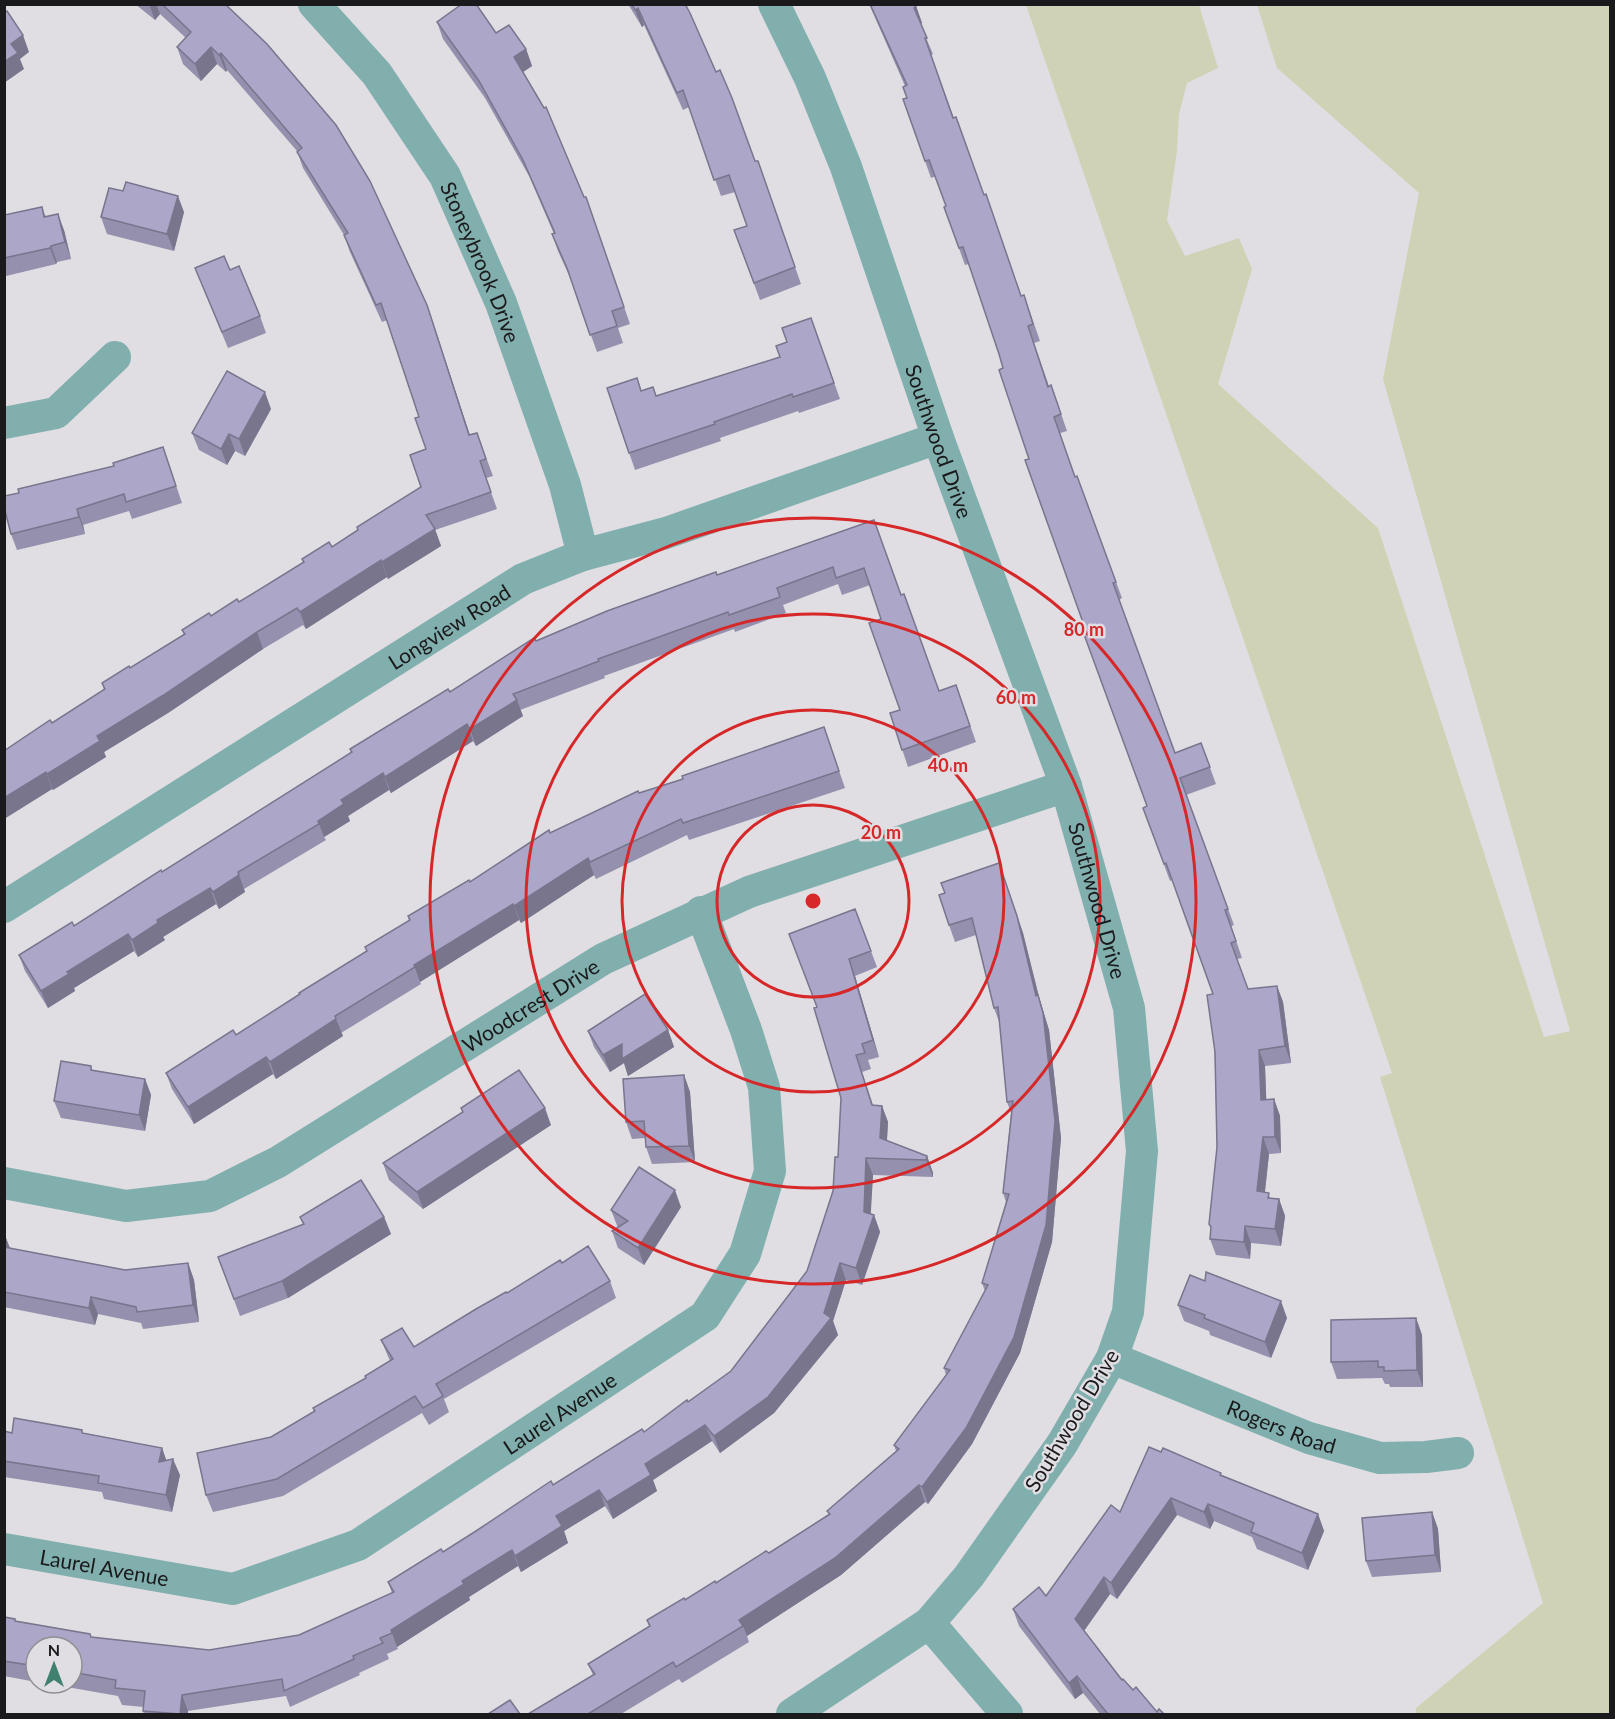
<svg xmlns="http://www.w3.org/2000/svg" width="1615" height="1719" font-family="Lato,sans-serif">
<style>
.green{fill:#d0d2b6}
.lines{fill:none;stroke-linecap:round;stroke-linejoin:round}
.minor{stroke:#81afad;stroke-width:32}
.wall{fill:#9490ad}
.shaded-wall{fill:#78758d}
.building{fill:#aca7c9;stroke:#78758d;stroke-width:1.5}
.ring{fill:none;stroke:#d62828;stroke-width:3}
.labels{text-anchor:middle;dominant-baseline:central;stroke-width:5;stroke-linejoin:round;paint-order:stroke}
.street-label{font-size:21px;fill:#1a191b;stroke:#e0dee3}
.centre{fill:#d62828;stroke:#e0dee3;stroke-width:3}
.ring-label{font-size:18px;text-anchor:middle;font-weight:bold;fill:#d62828;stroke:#e0dee3;stroke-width:5;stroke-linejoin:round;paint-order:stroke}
</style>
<rect width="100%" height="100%" fill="#e0dee3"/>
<polygon class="green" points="1026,5 1199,5 1218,68 1187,83 1179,114 1177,151 1167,220 1185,256 1239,238 1252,269 1218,384 1378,528 1544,1037 1570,1031 1383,379 1419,193 1277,68 1257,5 1610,5 1610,1714 1416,1714 1416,1708 1543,1603 1380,1077 1392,1073"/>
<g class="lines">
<g class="minor">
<path id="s1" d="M 314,4 L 377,74 L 445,176 L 501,303 L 565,485 L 583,555"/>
<path id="s2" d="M 774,4 L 810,78 L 846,167 L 938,438 L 1066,786 L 1129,1008 L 1142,1151 L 1128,1312 L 1112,1358 L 1062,1444 L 969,1576 L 929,1623 L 792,1714"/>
<polyline points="4,423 56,413 115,357"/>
<path id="s3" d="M 4,907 L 523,579 L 583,555 L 666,533 L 938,438"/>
<path id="s4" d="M 4,1183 L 126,1206 L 210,1196 L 278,1162 L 603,959 L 749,892 L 1066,786"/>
<path id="s5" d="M 1112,1358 L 1309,1438 L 1380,1458 L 1426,1457 L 1458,1453"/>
<path id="s6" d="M 4,1549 L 233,1589 L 358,1545 L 705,1316 L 745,1254 L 770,1171 L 764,1087 L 746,1030 L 701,912"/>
<polyline points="929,1623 1007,1714"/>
</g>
</g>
<g class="wall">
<polygon points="135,4 225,4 427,305 470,435 477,433 493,476 486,478 497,509 435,530 441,546 388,579 387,577 306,629 303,625 263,649 168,713 104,752 106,757 53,790 52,789 4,819 52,723 104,690 102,683 130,668 184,635 182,630 239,602 303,562 302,559 332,547 421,487 426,449 419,417 387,320 382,322 350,252 344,235 303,168 297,151 227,70 226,72 217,64 201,81 183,64 177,47 186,38 160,14 155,20"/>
<polygon points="628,4 685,4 755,161 758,161 801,284 760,300 734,230 747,226 735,192 721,196 689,107 683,110 644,25 642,27"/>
<polygon points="869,4 915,4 916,6 922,23 920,24 933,54 931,55 954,118 984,195 1021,296 1024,295 1030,312 1040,341 1034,343 1049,386 1051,385 1067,431 1060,433 1075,477 1077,476 1122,598 1119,600 1175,753 1201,743 1216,784 1186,795 1234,925 1231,926 1242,958 1237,959 1248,989 1277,986 1283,1002 1291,1063 1265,1066 1266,1100 1274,1099 1280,1116 1281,1153 1269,1154 1265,1192 1271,1198 1279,1199 1285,1216 1281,1246 1251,1243 1250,1259 1216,1255 1210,1239 1211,1229 1209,1224 1217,1147 1213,994 1172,880 1170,881 1143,808 1147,806 1085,628 1029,459 999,354 969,264 965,265 944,207 946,206 936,176 931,178 903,99 907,98 905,86"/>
<polygon points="437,22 496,33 526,49 532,66 523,72 584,197 586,197 630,324 618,328 623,343 597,352 572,282 558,251 552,234 554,234 529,176 485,98 443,39"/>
<polygon points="42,207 46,217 64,230 71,259 57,262 56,264 6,276 4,271 4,215"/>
<polygon points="184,212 174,251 107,234 101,217"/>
<polygon points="195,268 230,270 260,316 266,333 228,348"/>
<polygon points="811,318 840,399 799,413 798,411 720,438 721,441 635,470 607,388 641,391 656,396 780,357 787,342"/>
<polygon points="271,409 245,456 235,451 227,465 199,450 192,433"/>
<polygon points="163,447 182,503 132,519 129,511 83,525 85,534 17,550 11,534 114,466"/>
<polygon points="874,520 901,595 939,691 956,685 976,742 908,767 890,713 900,710 881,619 870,585 842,595 838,584 783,605 786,613 735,632 734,629 604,676 605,678 520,710 523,716 476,746 473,741 391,793 389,790 348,816 350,821 324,837 326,840 244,889 245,892 219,909 216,904 163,937 165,940 138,957 134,951 74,988 75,991 48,1008 25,971 19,955 74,926 162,872 351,753 350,749 450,692 536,641 717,575"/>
<polygon points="824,727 845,788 689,840 687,835 596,879 594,875 521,923 519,920 420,982 421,984 341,1033 343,1036 276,1079 273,1074 194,1124 172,1089 166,1073 236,1035 300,995 367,951 365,947 409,921 408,916 470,882 550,833 639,793 683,779"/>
<polygon points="999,863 1023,933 1039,997 1049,1030 1061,1138 1052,1242 1020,1353 972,1444 928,1504 925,1502 841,1575 747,1636 749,1642 682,1683 679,1679 621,1714 528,1714 593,1675 588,1664 649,1626 647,1620 769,1553 829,1514 827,1511 896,1451 894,1445 946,1375 944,1368 985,1291 982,1283 1006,1202 1003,1193 1011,1113 1007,1102 1000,1024 994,1008 976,935 955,942 949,925 945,893"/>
<polygon points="855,909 877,967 855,976 879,1057 868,1060 871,1069 862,1072 873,1105 882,1106 888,1122 887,1141 927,1156 933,1173 933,1177 873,1175 870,1214 874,1215 880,1232 862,1285 846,1280 833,1321 838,1335 774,1413 720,1453 712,1441 653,1480 657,1491 613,1519 605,1506 564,1531 568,1543 521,1572 518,1566 469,1597 470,1600 397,1647 398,1649 387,1654 389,1659 359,1673 360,1675 290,1707 286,1696 188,1711 188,1714 144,1714 143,1711 144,1707 122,1705 118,1696 44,1683 72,1683 72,1647 36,1647 36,1682 4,1676 4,1617 16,1621 91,1637 209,1650 299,1635 392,1593 388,1582 443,1552 553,1485 644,1432 731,1371 807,1271 833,1191 838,1157 841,1098 816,1007"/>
<polygon points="668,1030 674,1047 628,1076 624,1063 610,1072 594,1047 588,1031"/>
<polygon points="91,1066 92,1070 145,1079 151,1095 145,1131 61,1118 54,1101"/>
<polygon points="684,1075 690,1092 695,1162 652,1164 646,1147 645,1138 632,1139 626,1122"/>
<polygon points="461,1108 551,1125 423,1209 389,1180 383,1163 462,1112"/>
<polygon points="681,1207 644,1265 618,1248 612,1231 618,1228 611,1210"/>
<polygon points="300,1217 384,1217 391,1234 288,1298 240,1316 218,1257 303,1225"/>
<polygon points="4,1237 6,1238 10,1248 125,1270 188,1263 194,1280 199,1322 143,1329 141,1323 98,1314 95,1325 4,1307"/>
<polygon points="562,1263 610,1281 616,1298 444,1399 449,1412 429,1425 422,1413 283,1496 213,1512 206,1495 271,1437 314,1411 313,1408 366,1379 365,1376 390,1361 381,1340 414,1347"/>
<polygon points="1205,1281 1287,1318 1271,1358 1210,1335 1209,1331 1184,1321 1178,1305"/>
<polygon points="1416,1318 1422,1335 1423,1387 1390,1387 1389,1384 1385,1384 1382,1378 1337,1379 1331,1362"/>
<polygon points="4,1431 12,1433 84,1433 162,1448 166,1460 180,1475 172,1512 104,1499 102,1492 4,1477"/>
<polygon points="1161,1452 1222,1475 1318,1514 1324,1531 1308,1570 1257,1549 1252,1537 1214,1521 1210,1529 1177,1515 1117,1599 1110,1594 1084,1631 1122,1680 1157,1712 1164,1714 1100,1714 1083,1693 1075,1699 1019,1626 1013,1609 1046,1596 1120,1512"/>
<polygon points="1432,1512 1438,1529 1441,1572 1372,1577 1366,1561"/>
</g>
<g class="shaded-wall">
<polygon points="149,4 156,4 160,14 155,20"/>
<polygon points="916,6 922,23 920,24 914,8"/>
<polygon points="638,8 644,25 642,27 635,10"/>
<polygon points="23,35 29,52 20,59 24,69 4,83 4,62 11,44"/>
<polygon points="211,47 217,64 201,81 195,64"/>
<polygon points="526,49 532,66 520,74 514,57"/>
<polygon points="221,53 227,70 226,72 219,55"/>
<polygon points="178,196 184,212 174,251 167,234"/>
<polygon points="58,214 64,230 71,259 65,242"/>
<polygon points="51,246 57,262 56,264 50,248"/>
<polygon points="427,305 433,322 475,452 469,435"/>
<polygon points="265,392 271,409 245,456 239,439"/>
<polygon points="229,434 235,451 227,465 221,449"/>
<polygon points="77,509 83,525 85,534 79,517"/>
<polygon points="435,529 441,546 388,579 382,562"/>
<polygon points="381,560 387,577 306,629 300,612"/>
<polygon points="257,632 263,649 168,713 104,752 106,757 53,790 47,774 97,736"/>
<polygon points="517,700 523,716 476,746 470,729"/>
<polygon points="467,724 473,741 391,793 385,777"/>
<polygon points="46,772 52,789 4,819 4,798"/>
<polygon points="383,773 389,790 348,816 350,821 324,837 318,821 341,800"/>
<polygon points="588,858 594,875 521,923 514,906"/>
<polygon points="999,863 1023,933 1039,997 1049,1030 1061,1138 1052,1242 1020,1353 972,1444 928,1504 922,1487 1014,1337 1036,996"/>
<polygon points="239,875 245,892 219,909 213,892"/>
<polygon points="210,888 216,904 163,937 165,940 138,957 132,940 157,920"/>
<polygon points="513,904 519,920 420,982 414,965"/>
<polygon points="128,934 134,951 74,988 75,991 48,1008 41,991 67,972"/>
<polygon points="849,959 855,976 879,1057 873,1040"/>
<polygon points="1277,986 1283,1002 1291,1063 1285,1046"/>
<polygon points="336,1019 343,1036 276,1079 270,1062"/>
<polygon points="668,1030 674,1047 628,1076 624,1063 610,1072 603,1055 622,1044"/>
<polygon points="1259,1050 1265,1066 1267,1117 1261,1100"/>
<polygon points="266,1057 273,1074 194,1124 188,1107"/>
<polygon points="684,1075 690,1092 695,1162 689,1146"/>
<polygon points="145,1079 151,1095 145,1131 139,1115"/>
<polygon points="1274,1099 1280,1116 1281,1153 1275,1137"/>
<polygon points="882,1106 888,1122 886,1155 880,1138"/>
<polygon points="545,1108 551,1125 423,1209 417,1192"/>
<polygon points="1263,1137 1269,1154 1263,1208 1257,1191"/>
<polygon points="927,1156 933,1173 933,1177 926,1160"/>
<polygon points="866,1158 873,1175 870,1228 874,1215 880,1232 862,1285 856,1268 864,1212"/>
<polygon points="675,1190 681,1207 644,1265 638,1248"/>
<polygon points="1279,1199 1285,1216 1281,1246 1275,1229"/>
<polygon points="384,1217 391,1234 288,1298 282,1281"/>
<polygon points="1245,1226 1251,1243 1250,1259 1244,1242"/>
<polygon points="6,1238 12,1254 4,1248"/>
<polygon points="188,1263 194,1280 199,1322 193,1305"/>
<polygon points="840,1263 846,1280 833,1321 838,1335 774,1413 720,1453 714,1436 824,1313"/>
<polygon points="91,1297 98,1314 95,1325 89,1308"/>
<polygon points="1281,1301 1287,1318 1271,1358 1265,1342"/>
<polygon points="1416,1318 1422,1335 1423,1387 1417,1370"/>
<polygon points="705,1425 712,1441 653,1480 657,1491 613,1519 607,1502 645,1464"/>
<polygon points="162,1448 168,1465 159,1462"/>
<polygon points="173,1459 180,1475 172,1512 166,1495"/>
<polygon points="919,1485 925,1502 841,1575 747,1636 743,1626 739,1620"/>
<polygon points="599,1490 605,1506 564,1531 568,1543 521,1572 515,1556 556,1516"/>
<polygon points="1171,1498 1177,1515 1117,1599 1111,1583"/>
<polygon points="1208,1504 1214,1521 1210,1529 1204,1512"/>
<polygon points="1432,1512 1438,1529 1441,1572 1435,1555"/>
<polygon points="1318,1514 1324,1531 1308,1570 1302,1553"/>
<polygon points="512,1550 518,1566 469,1597 470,1600 397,1647 391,1630 462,1581"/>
<polygon points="1104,1577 1110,1594 1081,1635 1075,1619"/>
<polygon points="1077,1676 1083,1693 1075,1699 1069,1683"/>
<polygon points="182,1695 188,1711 188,1714 180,1714"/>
</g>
<g class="building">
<polygon points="162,4 225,4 267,44 336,125 370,181 427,305 469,435 477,433 486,459 480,461 491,492 426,515 435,529 382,562 381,560 300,612 297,608 257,632 162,696 97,736 100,741 47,774 46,772 4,798 4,751 50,720 52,723 105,689 102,683 129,666 130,668 185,634 182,630 209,613 211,616 237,599 239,602 304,562 302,559 329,542 332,547 358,530 357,527 421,487 410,455 426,449 415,418 419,417 381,303 376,305 344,235 348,233 297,152 302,148 221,53 219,55 211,47 195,64 177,47 191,32"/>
<polygon points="462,4 476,4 496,33 509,25 526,49 514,57 544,108 546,107 584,197 586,197 624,307 612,311 617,326 590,335 567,268 552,234 555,233 523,160 479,81 437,22"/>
<polygon points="632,4 685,4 690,13 716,72 720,70 732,98 755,161 758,161 795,267 754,283 734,230 747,226 729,175 714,180 683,90 677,93 638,8 635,10"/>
<polygon points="870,4 915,4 916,6 914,8 927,38 925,38 953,118 956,117 984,195 986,194 1021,296 1024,295 1033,324 1028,326 1048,387 1051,385 1061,414 1054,417 1075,477 1077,476 1116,582 1113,583 1175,753 1201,743 1210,767 1180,778 1228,909 1225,910 1236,941 1231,943 1248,989 1277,986 1285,1046 1259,1050 1261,1100 1274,1099 1275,1137 1263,1137 1257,1191 1269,1193 1268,1198 1279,1199 1275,1229 1245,1226 1244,1242 1210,1239 1211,1227 1209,1224 1217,1147 1215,1052 1207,995 1213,994 1166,863 1164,864 1143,808 1147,806 1082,629 1085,628 1025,460 1029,459 999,370 1003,368 999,354 963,247 959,248 944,207 946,206 929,160 925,161 903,99 907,98 903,87 907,85"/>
<polygon points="7,11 23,35 11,44 18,53 4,62 4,13"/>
<polygon points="126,182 178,196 167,234 101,217 109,188 123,191"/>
<polygon points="42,207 44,217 58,214 65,242 51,246 50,248 4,258 4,215"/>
<polygon points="224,256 230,270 239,266 260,316 222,332 195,268"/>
<polygon points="811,318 834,383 793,397 792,394 714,422 715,424 629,453 607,388 637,378 641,391 653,387 656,396 780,357 776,346 787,342 782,328"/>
<polygon points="227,371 265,392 239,439 229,434 221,449 192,433"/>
<polygon points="163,447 176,486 126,502 124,494 77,509 79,517 11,534 4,507 4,496 19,493 18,489 114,466 113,463"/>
<polygon points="874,520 901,595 904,594 939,691 956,685 970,726 902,750 890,713 900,710 869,623 881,619 864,568 836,578 833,567 777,588 780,597 729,615 728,612 598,659 599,661 513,694 517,700 470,729 467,724 385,777 383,773 341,800 344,804 318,821 319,824 238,872 239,875 213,892 210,888 157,920 158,923 132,940 128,934 67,972 69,974 41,991 19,955 72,922 74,926 161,870 162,872 352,752 350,749 448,689 450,692 534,638 536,641 607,611 716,572 717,575"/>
<polygon points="824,727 839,771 683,823 681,819 590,862 588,858 514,906 513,904 414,965 415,967 335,1016 336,1019 270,1062 266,1057 188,1107 166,1073 233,1030 236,1035 300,994 299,993 367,951 365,947 410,920 408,916 469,880 470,882 549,830 550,833 638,791 639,793 683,779 682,776"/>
<polygon points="999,863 1017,916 1036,996 1038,995 1043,1013 1055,1121 1046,1225 1014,1337 966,1428 922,1487 919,1485 835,1558 739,1620 743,1626 676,1667 673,1662 588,1714 528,1714 595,1674 588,1664 650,1626 647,1620 684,1598 685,1600 715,1581 716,1583 766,1551 769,1553 830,1514 827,1511 899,1449 894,1445 950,1370 944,1368 988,1285 982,1283 1009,1194 1003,1193 1013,1101 1007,1102 998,1007 994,1008 972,918 949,925 939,895 945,893 941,883"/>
<polygon points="855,909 871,951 849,959 873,1040 862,1044 865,1053 856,1055 872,1105 882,1106 880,1138 927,1156 926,1160 866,1158 864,1212 874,1215 856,1268 840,1263 824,1313 831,1318 768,1397 714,1436 705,1425 645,1464 651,1475 607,1502 599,1490 556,1516 562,1526 515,1556 512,1550 462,1581 464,1584 391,1630 392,1633 380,1638 383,1643 353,1656 354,1659 284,1691 282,1679 182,1695 180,1714 143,1711 145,1691 115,1688 116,1680 72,1672 72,1647 36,1647 36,1666 4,1661 4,1617 15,1619 15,1621 90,1634 91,1637 209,1650 299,1635 394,1592 388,1582 441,1549 443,1552 476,1531 551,1481 553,1485 642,1429 644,1432 687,1400 688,1402 731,1371 807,1271 833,1191 835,1157 838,1157 841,1098 814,1008 817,1007 789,934"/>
<polygon points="645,994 668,1030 622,1059 622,1044 603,1055 588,1031"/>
<polygon points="61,1061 91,1066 91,1070 145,1079 139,1115 54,1101"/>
<polygon points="519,1070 545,1108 417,1192 383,1163 463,1112 461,1108"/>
<polygon points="684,1075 689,1146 646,1147 644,1121 626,1122 623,1079"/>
<polygon points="639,1167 675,1190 638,1248 612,1231 628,1221 611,1210"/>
<polygon points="361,1180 384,1217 282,1281 234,1299 218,1257 304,1224 300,1217"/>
<polygon points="588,1246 610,1281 436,1384 443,1396 423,1408 415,1396 277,1479 206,1495 197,1453 271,1437 315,1411 313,1408 366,1378 365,1376 393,1359 381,1340 402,1328 414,1347 476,1309 506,1292 507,1293 560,1260 562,1263"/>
<polygon points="4,1247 125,1270 188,1263 193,1305 137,1312 136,1307 91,1297 89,1308 4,1292"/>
<polygon points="1206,1272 1281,1301 1265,1342 1204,1318 1205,1315 1178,1305 1190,1275 1205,1281"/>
<polygon points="1416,1318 1417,1370 1384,1371 1384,1367 1378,1367 1378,1361 1331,1362 1331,1320"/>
<polygon points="14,1418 82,1430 82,1433 162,1448 159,1462 173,1459 166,1495 98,1483 99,1476 4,1461 4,1431 12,1433"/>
<polygon points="1149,1447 1161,1452 1163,1448 1221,1473 1220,1475 1318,1514 1302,1553 1251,1532 1254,1523 1208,1504 1204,1512 1171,1498 1111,1583 1104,1577 1075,1619 1122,1680 1123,1679 1133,1690 1136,1687 1157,1712 1159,1709 1164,1714 1108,1714 1077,1676 1069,1683 1013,1609 1039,1587 1046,1596 1111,1505 1120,1512"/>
<polygon points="1432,1512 1435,1555 1366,1561 1362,1518"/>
<polygon points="510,1700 520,1714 488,1714"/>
</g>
<g class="ring">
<circle cx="813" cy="901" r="96"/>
<circle cx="813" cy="901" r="191"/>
<circle cx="813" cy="901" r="287"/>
<circle cx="813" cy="901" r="383"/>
</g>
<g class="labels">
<g class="street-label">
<text stroke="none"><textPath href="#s1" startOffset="310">Stoneybrook Drive</textPath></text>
<text stroke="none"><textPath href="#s2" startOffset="468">Southwood Drive</textPath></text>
<text stroke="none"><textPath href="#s3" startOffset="526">Longview Road</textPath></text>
<text stroke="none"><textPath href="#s2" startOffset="954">Southwood Drive</textPath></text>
<text stroke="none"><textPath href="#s4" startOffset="582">Woodcrest Drive</textPath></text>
<text stroke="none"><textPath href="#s6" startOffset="606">Laurel Avenue</textPath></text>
<text transform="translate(1071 1420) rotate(-59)">Southwood Drive</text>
<text stroke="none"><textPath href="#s5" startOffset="183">Rogers Road</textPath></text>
<text stroke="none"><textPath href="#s6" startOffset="102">Laurel Avenue</textPath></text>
</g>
</g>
<circle cx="813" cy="901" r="9" class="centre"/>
<g class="ring-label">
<text x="1084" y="636">80 m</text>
<text x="1016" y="704">60 m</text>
<text x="948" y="772">40 m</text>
<text x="881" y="839">20 m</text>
</g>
<rect width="1615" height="1719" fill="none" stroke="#1a191b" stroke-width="12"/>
<g transform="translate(54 1665)"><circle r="28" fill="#e0dee3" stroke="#918f93" stroke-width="1.5"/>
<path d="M0-4.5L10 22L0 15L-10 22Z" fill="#3f806f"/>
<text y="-9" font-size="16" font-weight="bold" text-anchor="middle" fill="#1a191b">N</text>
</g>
</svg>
